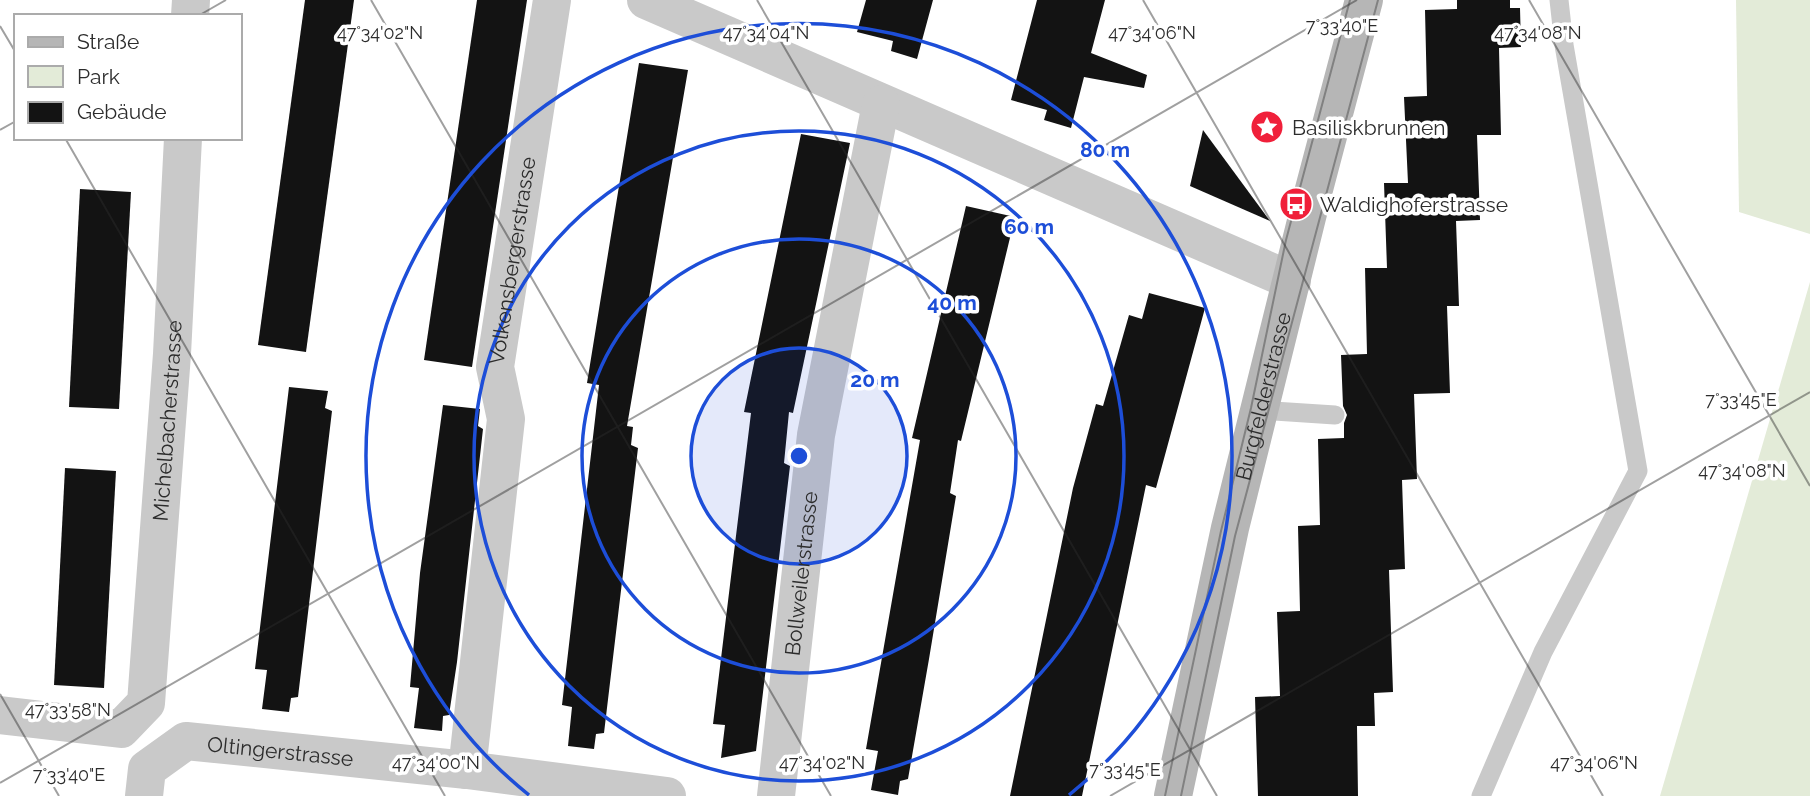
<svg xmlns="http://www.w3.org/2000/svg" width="1810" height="796" font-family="Raleway,sans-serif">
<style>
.green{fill:#e3ebd8}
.building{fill:#131313}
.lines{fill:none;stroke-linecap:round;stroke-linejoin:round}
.service{stroke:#c9c9c9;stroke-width:19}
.minor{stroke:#c9c9c9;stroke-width:38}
.secondary{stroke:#b6b6b6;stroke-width:38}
.tram{stroke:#818181;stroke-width:2}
.ticks{fill:none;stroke:#2c2c2c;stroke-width:2;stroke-opacity:0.45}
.ring{fill:none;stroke:#1d4ed8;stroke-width:3.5}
.labels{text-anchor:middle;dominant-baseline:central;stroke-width:7;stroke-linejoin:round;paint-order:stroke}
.poi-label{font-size:21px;fill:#2c2c2c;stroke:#fff;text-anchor:start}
.street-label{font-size:21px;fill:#2c2c2c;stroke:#fff}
.ticks-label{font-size:18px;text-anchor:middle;fill:#2c2c2c;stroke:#fff;stroke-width:7;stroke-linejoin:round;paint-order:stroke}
.centre{fill:#1d4ed8;stroke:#fff;stroke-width:3.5}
.ring-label{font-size:21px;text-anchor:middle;font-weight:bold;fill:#1d4ed8;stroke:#fff;stroke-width:7;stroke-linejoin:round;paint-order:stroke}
</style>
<rect width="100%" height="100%" fill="#fff"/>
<g class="green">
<polygon points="1736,0 1810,0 1810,234 1739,212"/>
<polygon points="1810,282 1810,796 1660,796"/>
</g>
<g class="building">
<polygon points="305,0 354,0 306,352 258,345"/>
<polygon points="477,0 527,0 472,367 424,360"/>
<polygon points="866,0 933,0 917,59 891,51 893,41 857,32"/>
<polygon points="1037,0 1105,0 1091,53 1147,75 1144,88 1084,77 1071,128 1044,120 1047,110 1011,100"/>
<polygon points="1457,0 1510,0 1510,8 1520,8 1521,47 1499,48 1501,135 1477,135 1480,220 1456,221 1459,306 1447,306 1450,393 1414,394 1417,479 1402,480 1405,569 1389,570 1393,692 1374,693 1375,726 1357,726 1358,796 1258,796 1255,697 1280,696 1277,612 1300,611 1298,526 1320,525 1318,439 1344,438 1344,423 1347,415 1343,406 1341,355 1367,354 1365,268 1387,268 1384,183 1408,183 1404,97 1427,96 1425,10 1457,9"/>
<polygon points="639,63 688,70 627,426 633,427 631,445 638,448 604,733 596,734 594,749 568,746 572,707 562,705 599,385 587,383"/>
<polygon points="1203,130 1270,221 1190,186"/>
<polygon points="801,134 850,143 793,413 789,412 784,463 790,466 756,751 721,758 725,725 713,724 751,413 744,412"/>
<polygon points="80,189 131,192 119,409 69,407"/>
<polygon points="966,206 1015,217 961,441 958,440 950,493 956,496 929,659 908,779 900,781 898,795 871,790 878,751 866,749 920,440 912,438"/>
<polygon points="1149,293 1205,308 1156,488 1146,485 1082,796 1010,796 1073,488 1096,404 1103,406 1129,315 1142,319"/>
<polygon points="289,387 328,391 325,408 332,411 298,697 291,698 289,712 262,709 267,670 255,669"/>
<polygon points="443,405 480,409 478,426 483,429 457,662 449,715 443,716 442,731 414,728 419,688 410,687 420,573"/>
<polygon points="65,468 116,471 104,688 54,685"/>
</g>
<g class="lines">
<g class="service">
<polyline points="1259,410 1335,415"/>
<polyline points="1481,796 1543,652 1638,471 1564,45 1559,0"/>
</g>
<g class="minor">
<polyline points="646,0 1292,281"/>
<polyline points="190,16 191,0"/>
<path id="s1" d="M 0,715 L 121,729 L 146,703 L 172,354 L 183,138"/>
<path id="s2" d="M 467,770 L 506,419 L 495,367 L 552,0"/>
<path id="s3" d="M 144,796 L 147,769 L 186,741 L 467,770 L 667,796"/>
<path id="s4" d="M 776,796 L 816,435 L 881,104"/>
</g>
<path class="secondary" id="s5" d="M 1173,796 L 1230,528 L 1313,193 L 1364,0"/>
<g class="tram">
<polyline points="1165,796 1221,531 1251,408 1286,240 1350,0"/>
<polyline points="1181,796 1235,536 1378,0"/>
</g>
</g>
<path class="ticks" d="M 371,0 L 831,796M 757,0 L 1217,796M 1143,0 L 1603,796M 1529,0 L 1810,486M 198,16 L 226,0M 0,26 L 16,53M 0,130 L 16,121M 65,138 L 445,796M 0,694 L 59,796M 0,783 L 1357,0M 1110,796 L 1810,392"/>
<circle cx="799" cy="456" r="108" fill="#1d4ed8" fill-opacity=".12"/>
<g class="ring">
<circle cx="799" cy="456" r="108"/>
<circle cx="799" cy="456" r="217"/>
<circle cx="799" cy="456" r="325"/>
<path d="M529 795A433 433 0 1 1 1069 795"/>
</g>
<defs>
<symbol id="sight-disc" viewBox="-11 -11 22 22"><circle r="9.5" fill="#f0203a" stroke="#fff"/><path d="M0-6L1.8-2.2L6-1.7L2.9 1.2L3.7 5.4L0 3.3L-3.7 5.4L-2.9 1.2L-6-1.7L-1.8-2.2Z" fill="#fff"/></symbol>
<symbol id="bus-disc" viewBox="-11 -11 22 22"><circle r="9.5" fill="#f0203a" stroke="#fff"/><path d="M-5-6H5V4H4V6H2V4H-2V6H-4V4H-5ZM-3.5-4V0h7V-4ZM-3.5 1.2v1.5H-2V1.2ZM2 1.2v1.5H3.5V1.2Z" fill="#fff"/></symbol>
</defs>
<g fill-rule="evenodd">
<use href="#sight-disc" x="1248" y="108" width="38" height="38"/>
<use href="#bus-disc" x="1277" y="185" width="38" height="38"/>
</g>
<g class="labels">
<g class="poi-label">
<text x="1292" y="127">Basiliskbrunnen</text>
<text x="1320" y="204">Waldighoferstrasse</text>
</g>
<g class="street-label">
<text stroke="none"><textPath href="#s2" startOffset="514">Volkensbergerstrasse</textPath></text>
<text stroke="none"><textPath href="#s5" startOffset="410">Burgfelderstrasse</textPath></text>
<text stroke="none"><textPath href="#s1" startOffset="441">Michelbacherstrasse</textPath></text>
<text stroke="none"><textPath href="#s4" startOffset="224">Bollweilerstrasse</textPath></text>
<text stroke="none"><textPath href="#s3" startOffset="170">Oltingerstrasse</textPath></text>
</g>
</g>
<g class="ticks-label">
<text x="1342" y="32">7°33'40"E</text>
<text x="380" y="39">47°34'02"N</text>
<text x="766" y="39">47°34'04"N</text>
<text x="1152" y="39">47°34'06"N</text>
<text x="1538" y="39">47°34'08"N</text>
<text x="1741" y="406">7°33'45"E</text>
<text x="1742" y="477">47°34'08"N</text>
<text x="68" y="716">47°33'58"N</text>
<text x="436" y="769">47°34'00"N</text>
<text x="822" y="769">47°34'02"N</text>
<text x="1594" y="769">47°34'06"N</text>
<text x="1125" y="776">7°33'45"E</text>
<text x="69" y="781">7°33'40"E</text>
</g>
<circle cx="799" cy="456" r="10" class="centre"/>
<g class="ring-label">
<text x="1105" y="157">80 m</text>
<text x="1029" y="234">60 m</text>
<text x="952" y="310">40 m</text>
<text x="875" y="387">20 m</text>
</g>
<rect x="14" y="14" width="228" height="126" fill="#ffffff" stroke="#ababab" stroke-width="2"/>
<rect x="28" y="37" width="35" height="10" fill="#b6b6b6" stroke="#ababab" stroke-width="2"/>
<text x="77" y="49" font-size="21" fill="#2c2c2c">Straße</text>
<rect x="28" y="66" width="35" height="21" fill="#e3ebd8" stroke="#ababab" stroke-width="2"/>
<text x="77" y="84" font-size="21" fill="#2c2c2c">Park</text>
<rect x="28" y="102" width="35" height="21" fill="#131313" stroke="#ababab" stroke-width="2"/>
<text x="77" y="119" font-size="21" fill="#2c2c2c">Gebäude</text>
</svg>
